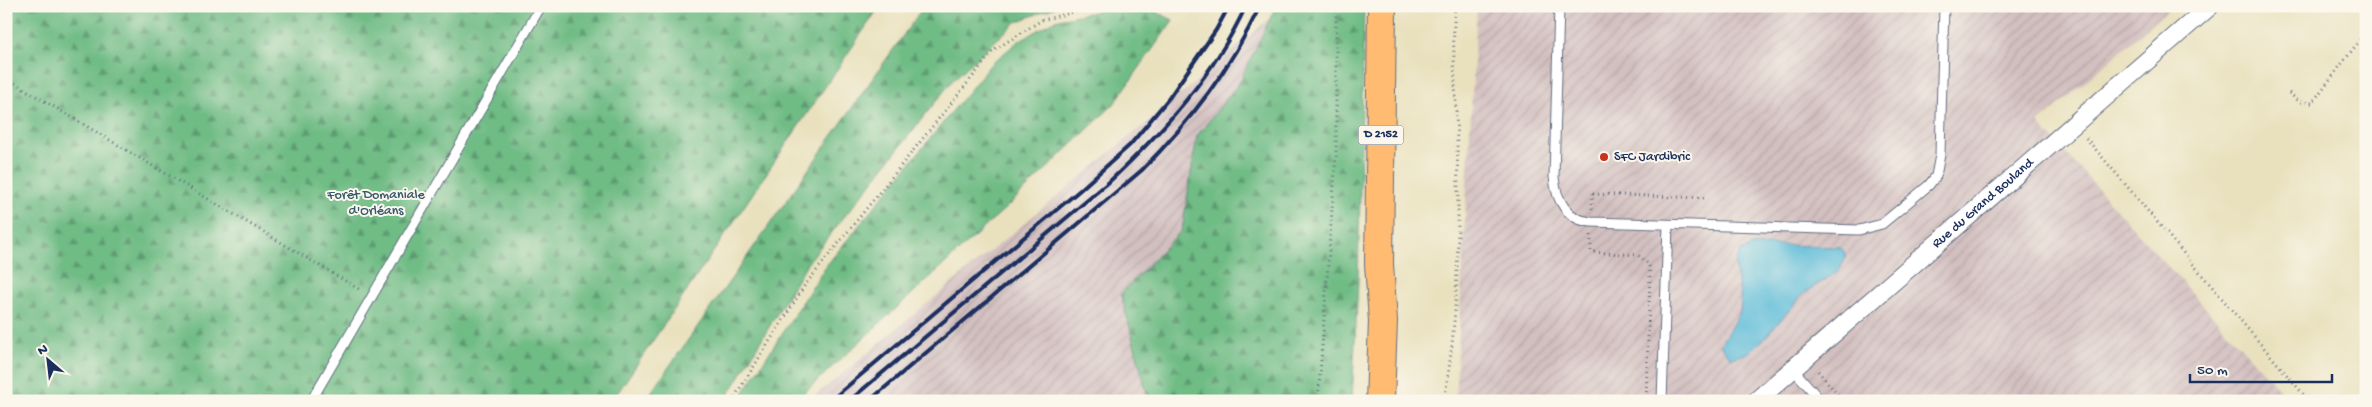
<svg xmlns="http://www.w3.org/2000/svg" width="2372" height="407" font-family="'Gochi Hand',sans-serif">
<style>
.industrial{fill:url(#industrial-furrows)}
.forest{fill:url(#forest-firs);stroke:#467672}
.water{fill:#5bbbd9;stroke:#3b759c}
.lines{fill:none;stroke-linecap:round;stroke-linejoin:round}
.lane-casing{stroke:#636d80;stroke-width:11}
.street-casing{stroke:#636d80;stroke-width:20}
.primary-casing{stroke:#636d80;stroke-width:30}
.path{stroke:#636d80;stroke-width:3;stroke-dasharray:1 4;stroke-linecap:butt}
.lane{stroke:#fff;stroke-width:9}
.street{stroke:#fff;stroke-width:18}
.primary{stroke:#ffbb71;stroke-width:28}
.rail{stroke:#1b2f5e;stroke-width:4}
.poi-dot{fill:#c8321e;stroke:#fbf7ec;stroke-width:2}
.labels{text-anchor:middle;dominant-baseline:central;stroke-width:4;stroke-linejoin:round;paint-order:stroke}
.shield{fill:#fbf7ec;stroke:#5e6b89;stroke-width:1}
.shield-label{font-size:12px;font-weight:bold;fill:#1b2f5e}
.poi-label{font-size:14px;fill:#1b2f5e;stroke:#fbf7ec;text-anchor:start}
.park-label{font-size:14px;fill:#375a6e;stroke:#fbf7ec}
.street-label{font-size:14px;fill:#1b2f5e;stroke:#fbf7ec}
</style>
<defs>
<pattern id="industrial-furrows" width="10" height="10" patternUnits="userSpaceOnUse" patternTransform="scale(1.25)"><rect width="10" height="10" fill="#d2bfbf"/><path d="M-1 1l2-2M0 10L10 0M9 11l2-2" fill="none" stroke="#b4a4a7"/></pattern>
<pattern id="forest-firs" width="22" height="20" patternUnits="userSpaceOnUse" patternTransform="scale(1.25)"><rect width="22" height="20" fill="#70bc85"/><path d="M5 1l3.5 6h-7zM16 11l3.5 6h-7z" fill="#5b9970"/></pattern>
</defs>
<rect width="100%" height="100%" fill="#fbf7ec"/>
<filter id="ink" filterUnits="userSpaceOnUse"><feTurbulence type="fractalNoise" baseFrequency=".02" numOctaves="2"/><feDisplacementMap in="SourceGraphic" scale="10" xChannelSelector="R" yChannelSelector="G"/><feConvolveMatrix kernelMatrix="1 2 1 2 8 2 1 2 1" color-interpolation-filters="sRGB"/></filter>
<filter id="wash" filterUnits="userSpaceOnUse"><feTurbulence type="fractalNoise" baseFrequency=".0096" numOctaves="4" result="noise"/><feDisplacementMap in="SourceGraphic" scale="20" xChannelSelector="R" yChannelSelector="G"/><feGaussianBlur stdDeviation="1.12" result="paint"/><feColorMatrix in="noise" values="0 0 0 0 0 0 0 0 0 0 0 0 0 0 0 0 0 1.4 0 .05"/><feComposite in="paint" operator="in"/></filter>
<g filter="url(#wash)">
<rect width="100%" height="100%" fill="#e9e1be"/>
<g class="industrial">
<polygon points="1284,6 1332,401 809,401 1197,81"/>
<polygon points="1477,6 2172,6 2038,123 2290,401 1455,401"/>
</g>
<g class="forest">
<polygon points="6,6 880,6 612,401 6,401"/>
<polygon points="924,6 1058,6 1016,22 952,81 806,265 725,401 645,401"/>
<polygon points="1276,6 1364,6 1358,281 1352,401 1149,401 1121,294 1182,230 1197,136 1239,83"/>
<polygon points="1113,8 1154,11 1173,20 1114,104 1010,204 795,401 738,401 826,266 991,64 1020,40 1058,19"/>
</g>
<polygon class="water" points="1778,245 1840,247 1844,251 1846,258 1838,272 1804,293 1763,340 1748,353 1731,358 1720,345 1740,312 1741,300 1735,264 1741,251 1752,246"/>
</g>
<g filter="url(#ink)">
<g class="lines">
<defs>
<g id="lane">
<path d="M 1559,6 L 1554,177 C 1556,200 1567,220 1591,222 L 1859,230 L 1882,224 L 1929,185 L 1936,176 L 1940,155 L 1944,6"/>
<polyline points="1793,369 1821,401"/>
<polyline points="311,401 541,6"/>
<polyline points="1662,401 1668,225"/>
</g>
<g id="street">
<path id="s1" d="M 1756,401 L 2210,6"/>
</g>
<polyline id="primary" points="1380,401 1383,321 1379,264 1382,6"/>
</defs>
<use href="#lane" class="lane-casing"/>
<use href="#street" class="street-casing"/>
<use href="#primary" class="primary-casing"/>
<g class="path">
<polyline points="2357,6 2366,16"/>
<polyline points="6,78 362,291"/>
<polyline points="2289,93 2300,102 2312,103 2366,32"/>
<polyline points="2086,138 2309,401"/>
<polyline points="1592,209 1593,194 1705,198"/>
<polyline points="1591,235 1591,252 1638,255 1649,265 1650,274 1646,401"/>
<polyline points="1818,371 1843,401"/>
<polyline points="732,401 805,285 994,50 1042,20 1098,6"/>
<polyline points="1318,401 1336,156 1336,6"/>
<path d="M 1444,401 C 1461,305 1459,206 1456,109 C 1455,74 1452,41 1455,6"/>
</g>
<use href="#lane" class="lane"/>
<use href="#street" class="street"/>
<use href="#primary" class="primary"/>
<g class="rail">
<polyline points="830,401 1080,190 1130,145 1169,98 1216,30 1229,6"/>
<path d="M 849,401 L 1109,182 C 1163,131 1214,75 1246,6"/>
<path d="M 869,401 L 1142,170 C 1192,119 1229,71 1260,6"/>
</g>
</g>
</g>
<circle class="poi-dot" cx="1604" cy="157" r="5"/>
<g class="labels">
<rect class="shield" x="1358.5" y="125.5" width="45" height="19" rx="4"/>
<g class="shield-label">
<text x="1381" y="135">D 2152</text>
</g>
<g class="poi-label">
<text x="1614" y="157">SFC Jardibric</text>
</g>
<g class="park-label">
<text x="376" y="195">Forêt Domaniale<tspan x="376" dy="16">d'Orléans</tspan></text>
</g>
<g class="street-label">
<text stroke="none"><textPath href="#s1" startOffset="301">Rue du Grand Bouland</textPath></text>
</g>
</g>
<rect width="2372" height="407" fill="none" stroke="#fbf7ec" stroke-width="25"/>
<g transform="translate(48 360) rotate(332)" stroke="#fbf7ec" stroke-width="4" paint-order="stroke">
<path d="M0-4L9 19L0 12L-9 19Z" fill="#1b2f5e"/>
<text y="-8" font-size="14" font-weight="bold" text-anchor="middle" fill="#1b2f5e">N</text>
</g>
<path d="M2190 374v8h142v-8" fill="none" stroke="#1b2f5e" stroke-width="2.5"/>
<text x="2197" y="374" font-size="15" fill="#1b2f5e" stroke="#fbf7ec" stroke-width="4" paint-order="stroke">50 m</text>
</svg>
